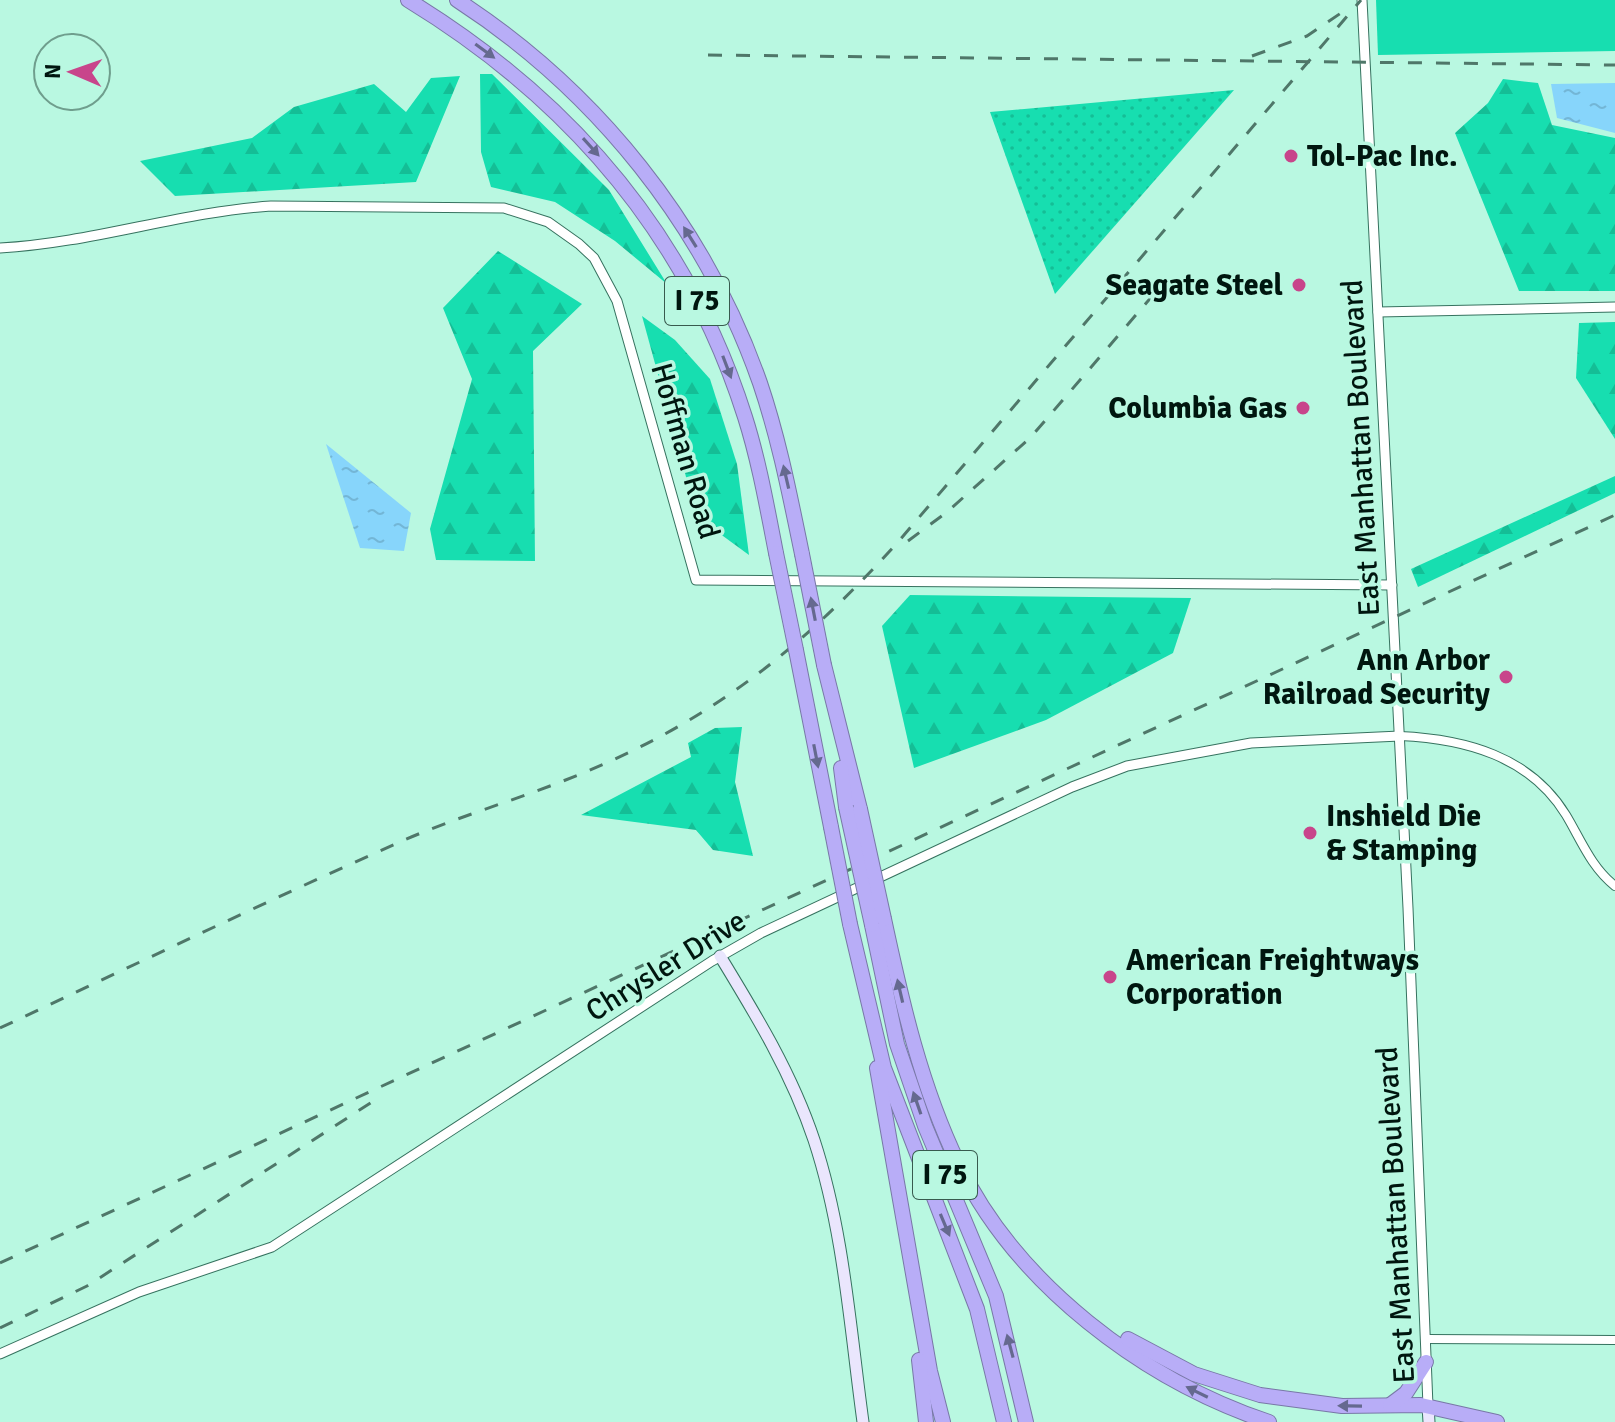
<svg xmlns="http://www.w3.org/2000/svg" width="1615" height="1422" font-family="Signika,sans-serif">
<style>
.grass{fill:url(#grass-dots)}
.forest{fill:url(#forest-firs)}
.green{fill:#17deb0}
.water{fill:url(#water-ripples)}
.lines{fill:none;stroke-linecap:round;stroke-linejoin:round}
.minor-casing{stroke:#36725f;stroke-width:10}
.tertiary-casing{stroke:#36725f;stroke-width:11}
.secondary-casing{stroke:#36725f;stroke-width:13}
.motorway-casing{stroke:#7878a6;stroke-width:16}
.minor{stroke:#fff;stroke-width:8}
.tertiary{stroke:#fff;stroke-width:9}
.secondary{stroke:#eae6fd;stroke-width:11}
.motorway{stroke:#b8adf7;stroke-width:14}
.rail{stroke:#4f7769;stroke-width:3;stroke-dasharray:14 14;stroke-linecap:butt}
.motorway-bridge-casing{stroke:#7878a6;stroke-width:16;stroke-linecap:butt}
.motorway-bridge{stroke:#b8adf7;stroke-width:14}
.oneway{fill:#65698f}
.poi-dot{fill:#c8458b;stroke:#b9f8e1;stroke-width:3}
.labels{text-anchor:middle;dominant-baseline:central;stroke-width:7;stroke-linejoin:round;paint-order:stroke}
.shield{fill:#b9f8e1;stroke:#385a4e;stroke-width:2}
.shield-label{font-size:28px;font-weight:bold;fill:#00160f}
.poi-label{font-size:30px;font-weight:bold;fill:#00160f;stroke:#b9f8e1;text-anchor:start}
.street-label{font-size:30px;fill:#00160f;stroke:#b9f8e1}
</style>
<defs>
<pattern id="grass-dots" width="8" height="8" patternUnits="userSpaceOnUse" patternTransform="scale(2)"><rect width="8" height="8" fill="#17deb0"/><path d="M2 2h.1M6 6h.1" fill="none" stroke="#14be96" stroke-width="1.8" stroke-linecap="round"/></pattern>
<pattern id="forest-firs" width="22" height="20" patternUnits="userSpaceOnUse" patternTransform="scale(2)"><rect width="22" height="20" fill="#17deb0"/><path d="M5 1l3.5 6h-7zM16 11l3.5 6h-7z" fill="#14be96"/></pattern>
<pattern id="water-ripples" width="26" height="14" patternUnits="userSpaceOnUse" patternTransform="scale(2)"><rect width="26" height="14" fill="#87d5fb"/><path d="M2 4q2-2 4 0t4 0M15 11q2-2 4 0t4 0" fill="none" stroke="#73b6d6"/></pattern>
</defs>
<rect width="100%" height="100%" fill="#b9f8e1"/>
<polygon class="grass" points="1234,90 1055,294 990,112"/>
<g class="forest">
<polygon points="480,74 492,74 609,190 667,284 615,241 555,202 491,187 481,152"/>
<polygon points="460,76 416,182 175,196 140,161 252,138 294,107 374,84 406,112 431,78"/>
<polygon points="1503,79 1538,83 1552,125 1615,138 1615,291 1519,291 1455,133 1488,103"/>
<polygon points="498,251 582,304 533,351 535,561 436,560 430,529 472,379 443,308"/>
<polygon points="642,316 675,340 710,379 737,464 749,555 697,517"/>
<polygon points="1615,322 1615,439 1576,378 1579,323"/>
<polygon points="1615,476 1615,493 1418,587 1411,569"/>
<polygon points="910,595 1191,598 1173,653 1046,720 914,768 882,626"/>
<polygon points="742,727 735,782 753,856 713,850 696,830 581,815 691,757 688,743 715,728"/>
</g>
<polygon class="green" points="1376,0 1615,0 1615,51 1378,55"/>
<g class="water">
<polygon points="1615,83 1615,133 1557,118 1551,84"/>
<polygon points="326,444 411,513 404,551 360,548"/>
</g>
<g class="lines">
<defs>
<g id="minor">
<path d="M 1400,736 C 1465,739 1530,756 1566,815 C 1581,840 1591,867 1615,886"/>
<polyline points="1426,1339 1615,1340"/>
</g>
<g id="tertiary">
<polyline points="1362,0 1408,908 1428,1406"/>
<path d="M 0,248 C 92,243 180,212 271,206 L 504,208 L 548,222 L 579,244 L 594,258 L 617,301 L 696,580 L 1392,585"/>
<polyline points="1378,312 1615,307"/>
<polyline points="0,1354 139,1292 272,1247 712,961 761,933 1072,787 1127,766 1251,743 1400,736"/>
</g>
<g id="secondary">
<path d="M 720,956 C 756,1015 792,1074 814,1140 C 844,1231 850,1328 863,1422"/>
<polyline points="1428,1406 1429,1422"/>
</g>
<g id="motorway">
<path d="M 408,0 C 570,99 687,234 745,417 C 759,461 767,507 776,553"/>
<path d="M 457,0 C 597,91 705,226 760,383 C 779,439 790,496 802,554"/>
<polyline points="796,650 831,827"/>
<polyline points="824,665 860,809"/>
<polyline points="841,768 846,807"/>
<path d="M 884,919 C 902,1003 921,1086 958,1163 C 1016,1284 1143,1380 1269,1422"/>
<polyline points="850,924 884,1068 977,1309 1004,1422"/>
<polyline points="872,925 897,1044 925,1126 996,1296 1026,1422"/>
<polyline points="877,1068 930,1371 943,1422"/>
<polyline points="1128,1339 1194,1374 1260,1395 1342,1406 1421,1405 1497,1422"/>
<polyline points="919,1360 926,1422"/>
<polyline points="1390,1405 1406,1393 1426,1362"/>
</g>
</defs>
<use href="#minor" class="minor-casing"/>
<use href="#tertiary" class="tertiary-casing"/>
<use href="#secondary" class="secondary-casing"/>
<use href="#motorway" class="motorway-casing"/>
<use href="#minor" class="minor"/>
<use href="#tertiary" class="tertiary"/>
<use href="#secondary" class="secondary"/>
<use href="#motorway" class="motorway"/>
<g class="rail">
<polyline points="708,55 1615,65"/>
<polyline points="1252,56 1307,36 1341,13"/>
<polyline points="908,541 947,512 1031,437 1166,280"/>
<path d="M 0,1028 C 134,965 267,901 402,841 C 459,816 520,799 578,775 C 713,720 801,649 898,542 L 1361,0"/>
<polyline points="0,1263 1615,515"/>
<polyline points="0,1328 87,1286 372,1102"/>
</g>
<defs>
<g id="motorway-bridge">
<polyline points="776,553 796,650"/>
<polyline points="802,554 824,665"/>
<polyline points="846,807 872,925"/>
<polyline points="860,809 884,919"/>
<polyline points="831,827 850,924"/>
</g>
</defs>
<use href="#motorway-bridge" class="motorway-bridge-casing"/>
<use href="#motorway-bridge" class="motorway-bridge"/>
</g>
<defs><path id="oneway-solid" d="M-6-.8H1V-3.2L6.5 0L1 3.2V.8H-6Z" transform="scale(2)"/></defs>
<g class="oneway">
<use href="#oneway-solid" transform="translate(485 51) rotate(36)"/>
<use href="#oneway-solid" transform="translate(591 147) rotate(48)"/>
<use href="#oneway-solid" transform="translate(690 237) rotate(-122)"/>
<use href="#oneway-solid" transform="translate(727 367) rotate(69)"/>
<use href="#oneway-solid" transform="translate(786 477) rotate(-103)"/>
<use href="#oneway-solid" transform="translate(813 609) rotate(-101)"/>
<use href="#oneway-solid" transform="translate(816 756) rotate(79)"/>
<use href="#oneway-solid" transform="translate(900 991) rotate(-103)"/>
<use href="#oneway-solid" transform="translate(917 1103) rotate(-109)"/>
<use href="#oneway-solid" transform="translate(945 1225) rotate(67)"/>
<use href="#oneway-solid" transform="translate(1010 1346) rotate(-105)"/>
<use href="#oneway-solid" transform="translate(1197 1392) rotate(-154)"/>
<use href="#oneway-solid" transform="translate(1350 1406) rotate(-179)"/>
</g>
<g class="poi-dot">
<circle cx="1291" cy="156" r="8"/>
<circle cx="1299" cy="285" r="8"/>
<circle cx="1303" cy="408" r="8"/>
<circle cx="1506" cy="677" r="8"/>
<circle cx="1310" cy="833" r="8"/>
<circle cx="1110" cy="977" r="8"/>
</g>
<g class="labels">
<g class="shield">
<rect x="665" y="277" width="64" height="48" rx="6"/>
<rect x="913" y="1151" width="64" height="48" rx="6"/>
</g>
<g class="shield-label">
<text x="697" y="301">I 75</text>
<text x="945" y="1175">I 75</text>
</g>
<g class="poi-label">
<text x="1307" y="156">Tol-Pac Inc.</text>
<text x="1283" y="285" text-anchor="end">Seagate Steel</text>
<text x="1287" y="408" text-anchor="end">Columbia Gas</text>
<text x="1490" y="660" text-anchor="end">Ann Arbor<tspan x="1490" dy="34">Railroad Security</tspan></text>
<text x="1326" y="816">Inshield Die<tspan x="1326" dy="34">&amp; Stamping</tspan></text>
<text x="1126" y="960">American Freightways<tspan x="1126" dy="34">Corporation</tspan></text>
</g>
<g class="street-label">
<text transform="translate(1361 448) rotate(-93)">East Manhattan Boulevard</text>
<text transform="translate(685 451) rotate(74)">Hoffman Road</text>
<text transform="translate(666 966) rotate(-32)">Chrysler Drive</text>
<text transform="translate(1396 1215) rotate(-93)">East Manhattan Boulevard</text>
</g>
</g>
<g transform="translate(72 72) rotate(272)"><circle r="38" fill="#b9f8e1" stroke="#6f9e8d" stroke-width="2"/>
<path d="M0-6L14 30L0 20L-14 30Z" fill="#c8458b"/>
<text y="-12" font-size="22" font-weight="bold" text-anchor="middle" fill="#00160f">N</text>
</g>
</svg>
